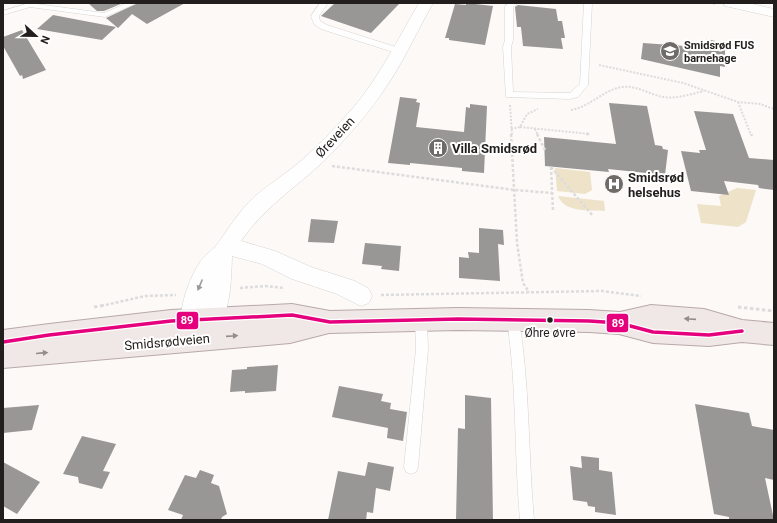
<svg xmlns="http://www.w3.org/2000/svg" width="777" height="523" font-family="Roboto,sans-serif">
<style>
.green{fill:#eee2c8}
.building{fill:#999795}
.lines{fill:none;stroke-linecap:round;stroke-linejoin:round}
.lane-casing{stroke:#d7d3d2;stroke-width:1}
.street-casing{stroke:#d7d3d2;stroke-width:1}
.primary-casing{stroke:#b9a9a9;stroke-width:2}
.path-far2{stroke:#dddcdc;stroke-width:2;stroke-dasharray:2 1.5;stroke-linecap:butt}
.path-far1{stroke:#dddcdc;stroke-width:2.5;stroke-dasharray:3 2;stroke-linecap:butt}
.path{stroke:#dddcdc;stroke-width:3;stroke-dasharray:3.5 2.5;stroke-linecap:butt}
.lane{fill:#fffefe;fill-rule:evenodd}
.street{fill:#fffefe;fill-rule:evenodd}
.primary{fill:#f0e7e7;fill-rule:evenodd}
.bus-1-casing{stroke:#fff;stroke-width:6}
.bus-1{stroke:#e5007d;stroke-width:3.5}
.oneway{fill:#9c9999}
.oneway2{fill:#938d8c}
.bus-dot{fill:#221e1d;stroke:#fff;stroke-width:1.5}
.labels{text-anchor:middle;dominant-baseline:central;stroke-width:4;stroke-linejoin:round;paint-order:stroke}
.far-poi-label{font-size:11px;font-weight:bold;fill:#221e1d;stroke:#fff;text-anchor:start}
.bus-label{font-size:12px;fill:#221e1d;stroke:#fff}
.street-label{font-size:13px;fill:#221e1d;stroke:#fff}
.poi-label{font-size:13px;font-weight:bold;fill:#221e1d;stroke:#fff;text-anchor:start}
.line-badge{stroke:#fff;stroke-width:1.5}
.badge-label{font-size:11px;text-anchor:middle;font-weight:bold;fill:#fff}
</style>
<rect width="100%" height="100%" fill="#fcf9f7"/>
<g class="green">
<polygon points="555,168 590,172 592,190 585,194 557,191"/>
<polygon points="737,188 756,190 746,222 738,227 701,223 697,204 721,206 719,196"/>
<path d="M 558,196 L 604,201 L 605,211 C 589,210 565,213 558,196 Z"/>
</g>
<g class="building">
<polygon points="88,3 123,3 104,11 97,11"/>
<polygon points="138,3 185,3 147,24 132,14 118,28 106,18"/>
<polygon points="335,3 400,3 371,33 321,16"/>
<polygon points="466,3 493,6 485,45 449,40 449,38 445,38 455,4 466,5"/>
<polygon points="518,5 556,9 558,21 562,21 565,38 561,38 563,49 523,46 521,27 517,27 515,7"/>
<polygon points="53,15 116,27 102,40 37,29"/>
<polygon points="22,30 46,70 23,79 22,75 20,76 3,46 3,37"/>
<polygon points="706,39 725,43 725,67 720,66 720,77 641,59 643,43 699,47 699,41 706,42"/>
<polygon points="400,97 417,99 416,102 420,103 416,127 464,132 466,107 470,108 470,104 487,106 484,173 462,171 462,168 410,163 410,165 388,163"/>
<polygon points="609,103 647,106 655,145 662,146 663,149 668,150 665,175 608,169 609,172 545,166 544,137 616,144"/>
<polygon points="694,111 733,114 749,158 774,160 774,190 759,188 758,185 724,181 729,195 691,191 681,151 700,153 699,150 706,150"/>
<polygon points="311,219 338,221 334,243 308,242"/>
<polygon points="479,228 503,230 504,245 498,244 500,281 459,278 459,257 469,258 468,252 479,253"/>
<polygon points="365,243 401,246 399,271 381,269 382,266 362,264"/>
<polygon points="278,365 276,391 245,393 245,391 230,392 232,370 247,369 247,367"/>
<polygon points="339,386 383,394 381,401 391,403 390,409 407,412 403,441 387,438 388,428 332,417"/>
<polygon points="465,395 491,398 493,520 456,520 458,428 465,429"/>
<polygon points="695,404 749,413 752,426 774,430 774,480 765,478 774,520 729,520 729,517 714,514"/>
<polygon points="39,405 32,430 3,433 3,408"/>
<polygon points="82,436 116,444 103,471 110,472 102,489 79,483 78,477 63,474"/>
<polygon points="581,456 599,458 599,470 612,472 616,515 595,512 595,507 588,506 587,502 573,500 570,466 582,468"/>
<polygon points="3,462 40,482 17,514 3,506"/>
<polygon points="368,462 394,467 390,491 376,488 373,513 367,512 366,520 328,520 338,471 365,476"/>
<polygon points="200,470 214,475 211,483 219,486 227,514 222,517 221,520 181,520 183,515 168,510 185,475 196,478"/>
</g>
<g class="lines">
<defs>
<g id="lane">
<polygon points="29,3 104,13 127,3 137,3 105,17 30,7 3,15 3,11"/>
<polygon points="320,3 328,3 319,16 320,21 327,25 402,49 403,51 402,53 396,53 321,29 314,24 311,16"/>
<polygon points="509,3 518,3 513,7 513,40 511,47 513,92 570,93 580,84 584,3 592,3 588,85 578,97 570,99 506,97 503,47 505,40 505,6"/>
<polygon points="421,314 425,316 427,320 428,349 418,467 416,472 411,474 406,472 404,467 416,349 415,320 417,316"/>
<path d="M 513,314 L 517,316 L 519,320 C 530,386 528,453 534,520 L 520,520 C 514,453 517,386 507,320 L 509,316 Z"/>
</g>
<g id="street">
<path d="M 419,3 L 433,3 C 416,33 402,65 382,93 C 367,115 349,135 331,154 C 302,184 265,205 241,241 L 275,251 L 311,267 L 355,281 L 369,289 L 372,296 L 369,303 L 361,306 L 337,294 L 292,279 L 262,264 L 232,256 C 231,282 231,330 203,341 L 201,346 L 193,349 L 185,346 C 174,320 186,284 200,262 C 204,256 210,252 215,247 C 228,230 238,212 254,197 C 269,184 287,173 302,160 C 320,144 337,126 353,108 C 380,76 398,39 419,3 Z"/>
<polygon points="723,3 748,3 774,9 774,17 725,6"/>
</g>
<polygon id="primary" points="292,304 330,311 458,308 589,310 620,312 651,305 704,309 742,320 774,323 774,345 742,342 709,346 653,343 619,334 589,332 458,330 329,333 290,343 3,368 3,330 49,324 171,310"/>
</defs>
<use href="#lane" class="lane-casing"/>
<use href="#street" class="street-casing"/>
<use href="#primary" class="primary-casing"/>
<g class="path-far2">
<polyline points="710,3 715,4"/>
<polyline points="599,65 683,83 738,102 760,104 774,109"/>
<polyline points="738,102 751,135"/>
<polyline points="510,105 512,135"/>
<path d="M 571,110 C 590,107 603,90 622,87 C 637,85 650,95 664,97 C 677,99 691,94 704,91"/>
<polyline points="520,127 590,134"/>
<polyline points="511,129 520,127 527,114 538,109"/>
<polyline points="535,129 538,135"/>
</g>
<g class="path-far1">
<polyline points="511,134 517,243 523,283 529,292"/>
<polyline points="537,134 545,150"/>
<polyline points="586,134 590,134"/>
<polyline points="751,134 752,136"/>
<polyline points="332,166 515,190 552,193"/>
<polyline points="551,167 593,216"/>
<polyline points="551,167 553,211"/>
<polyline points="240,288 265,286 284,288"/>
<polyline points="381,295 602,291 641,296"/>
<polyline points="101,306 145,296 176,295"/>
</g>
<g class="path">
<polyline points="94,307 105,305"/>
<polyline points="738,307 774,311"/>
</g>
<use href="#lane" class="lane"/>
<use href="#street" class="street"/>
<use href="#primary" class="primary"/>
<defs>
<polyline id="bus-1" points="3,342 49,335 171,321 292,315 330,322 458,319 589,321 619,323 653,332 709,335 742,331"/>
</defs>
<use href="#bus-1" class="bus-1-casing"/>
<use href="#bus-1" class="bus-1"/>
</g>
<defs><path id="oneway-solid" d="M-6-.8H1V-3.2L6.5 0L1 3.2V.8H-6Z"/></defs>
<use class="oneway" href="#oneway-solid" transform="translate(200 285) rotate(113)"/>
<g class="oneway2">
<use href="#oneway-solid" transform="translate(690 319) rotate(-176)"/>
<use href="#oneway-solid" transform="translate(232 336) rotate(-4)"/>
<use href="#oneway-solid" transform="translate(42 353) rotate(-5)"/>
</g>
<defs>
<symbol id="school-disc" viewBox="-11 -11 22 22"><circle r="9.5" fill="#6e6b69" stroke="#fff"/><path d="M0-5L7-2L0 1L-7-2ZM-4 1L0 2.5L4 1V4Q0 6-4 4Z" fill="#fff"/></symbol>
<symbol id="building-disc" viewBox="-11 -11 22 22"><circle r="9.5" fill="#6e6b69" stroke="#fff"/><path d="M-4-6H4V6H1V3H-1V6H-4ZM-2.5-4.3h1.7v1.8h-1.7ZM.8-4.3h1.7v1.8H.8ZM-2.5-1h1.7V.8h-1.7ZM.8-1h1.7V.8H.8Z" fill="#fff"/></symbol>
<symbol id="hospital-disc" viewBox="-11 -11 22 22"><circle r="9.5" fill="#6e6b69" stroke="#fff"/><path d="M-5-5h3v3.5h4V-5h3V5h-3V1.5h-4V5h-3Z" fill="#fff"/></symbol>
</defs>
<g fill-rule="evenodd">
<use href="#school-disc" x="659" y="40" width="22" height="22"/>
<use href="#building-disc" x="427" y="137" width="22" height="22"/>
<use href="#hospital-disc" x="603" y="173" width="22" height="22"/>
</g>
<circle class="bus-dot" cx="550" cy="320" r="3.5"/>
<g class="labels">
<g class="far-poi-label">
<text x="684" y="45">Smidsrød FUS<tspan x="684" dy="13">barnehage</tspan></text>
</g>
<g class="bus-label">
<text x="550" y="333">Øhre øvre</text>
</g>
<g class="street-label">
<text transform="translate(335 137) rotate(-47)">Øreveien</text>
<text transform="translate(167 342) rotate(-5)">Smidsrødveien</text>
</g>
<g class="poi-label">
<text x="452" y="148">Villa Smidsrød</text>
<text x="628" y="177">Smidsrød<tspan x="628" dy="15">helsehus</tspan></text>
</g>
</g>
<g class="line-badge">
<rect x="176" y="311" width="23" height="19" rx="4" fill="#e5007d"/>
<rect x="606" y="313" width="23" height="20" rx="4" fill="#e5007d"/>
</g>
<g class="badge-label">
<text x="187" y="324">89</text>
<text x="618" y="327">89</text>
</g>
<rect width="777" height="523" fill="none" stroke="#221e1d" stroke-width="8"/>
<g transform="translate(36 36) rotate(112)" stroke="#ffffff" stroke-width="3" paint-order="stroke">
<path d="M0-3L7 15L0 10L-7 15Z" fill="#221e1d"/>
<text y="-6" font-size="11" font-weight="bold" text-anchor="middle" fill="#221e1d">N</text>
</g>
</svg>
